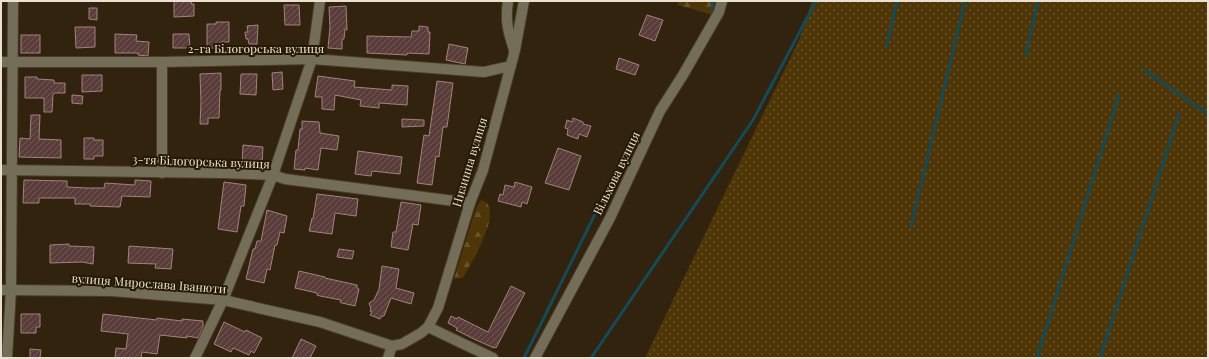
<svg xmlns="http://www.w3.org/2000/svg" width="1209" height="359" font-family="'Playfair Display',serif">
<style>
.forest{fill:url(#forest-firs)}
.park{fill:url(#park-dots)}
.lines{fill:none;stroke-linecap:round;stroke-linejoin:round}
.stream{stroke:#124b59;stroke-width:3}
.building{fill:url(#building-hatch);stroke:#a3827e}
.minor-casing{stroke:#4b3e29;stroke-width:12}
.minor{stroke:#746d57;stroke-width:10}
.labels{text-anchor:middle;dominant-baseline:central;stroke-width:4;stroke-linejoin:round;paint-order:stroke}
.street-label{font-size:12px;fill:#eae1d4;stroke:#271a04}
</style>
<defs>
<pattern id="forest-firs" width="22" height="20" patternUnits="userSpaceOnUse"><rect width="22" height="20" fill="#4f3606"/><path d="M5 1l3.5 6h-7zM16 11l3.5 6h-7z" fill="#685329"/></pattern>
<pattern id="park-dots" width="8" height="8" patternUnits="userSpaceOnUse"><rect width="8" height="8" fill="#4f3606"/><path d="M2 2h.1M6 6h.1" fill="none" stroke="#685329" stroke-width="1.8" stroke-linecap="round"/></pattern>
<pattern id="building-hatch" width="6" height="6" patternUnits="userSpaceOnUse"><rect width="6" height="6" fill="#5a3d3a"/><path d="M-1 1l2-2M0 6l6-6M5 7l2-2" fill="none" stroke="#725956"/></pattern>
</defs>
<rect width="100%" height="100%" fill="#31230d"/>
<g class="forest">
<polygon points="678,1 715,1 713,15 678,5"/>
<path d="M 481,200 C 483,201 485,202 487,203 C 499,219 471,263 463,278 L 454,279 L 476,208 Z"/>
</g>
<polygon class="park" points="812,1 1208,1 1208,358 645,358 800,38"/>
<g class="lines">
<g class="stream">
<polyline points="712,9 714,1"/>
<polyline points="887,45 897,1"/>
<polyline points="1026,55 1038,1"/>
<polyline points="1144,70 1208,114"/>
<polyline points="911,227 965,1"/>
<polyline points="524,358 599,206"/>
<polyline points="591,358 753,120 816,1"/>
<polyline points="1037,358 1119,95"/>
<polyline points="1100,358 1179,114"/>
</g>
</g>
<g class="building">
<polygon points="174,1 192,1 191,4 194,4 194,16 174,17"/>
<polygon points="284,5 299,5 300,25 285,25"/>
<polygon points="346,6 347,30 345,29 344,39 342,39 342,49 328,48 330,27 329,7"/>
<polygon points="89,8 97,8 97,20 89,19"/>
<polygon points="647,15 663,20 655,41 639,35"/>
<polygon points="216,22 229,22 229,42 221,42 221,48 207,48 207,24 216,24"/>
<polygon points="258,25 257,44 249,44 248,39 246,39 245,32 248,32 247,26"/>
<polygon points="419,26 428,27 428,32 430,32 429,54 407,53 407,55 367,53 367,36 411,37 412,31 419,31"/>
<polygon points="75,27 95,27 95,47 76,48"/>
<polygon points="115,34 137,35 136,41 149,42 148,56 138,55 138,53 115,53"/>
<polygon points="173,34 189,34 190,48 173,48"/>
<rect x="21" y="35" width="19" height="18"/>
<polygon points="449,44 468,48 465,64 446,60"/>
<polygon points="619,58 639,65 635,75 616,69"/>
<polygon points="282,72 283,89 273,90 272,73"/>
<polygon points="221,73 221,90 220,90 219,118 208,118 208,124 200,124 201,102 200,74"/>
<polygon points="241,74 257,74 256,95 240,94"/>
<polygon points="82,75 102,75 102,91 82,92"/>
<polygon points="318,76 355,81 354,87 392,90 392,85 408,86 407,105 379,103 379,108 360,106 361,100 335,95 334,110 322,109 322,97 315,97"/>
<polygon points="25,77 37,77 37,79 54,80 54,83 65,83 65,93 54,93 53,95 52,112 44,112 44,98 25,98"/>
<polygon points="437,81 453,83 447,127 443,127 439,157 436,156 432,185 417,183 424,135 429,136"/>
<polygon points="72,95 83,96 82,104 72,103"/>
<polygon points="31,115 40,115 39,139 61,140 61,158 19,157 20,138 30,139"/>
<polygon points="573,118 583,122 583,124 591,126 587,137 579,134 578,139 567,135 568,129 565,128 567,120 572,122"/>
<polygon points="402,119 424,120 424,126 402,127"/>
<polygon points="302,121 319,122 320,133 339,136 337,150 321,148 318,170 305,168 305,170 294,169 296,150 298,150 300,129 302,129"/>
<polygon points="84,138 94,138 94,140 103,140 103,156 94,156 94,159 84,159"/>
<polygon points="243,145 263,147 262,163 257,162 257,165 242,164"/>
<polygon points="558,148 581,156 569,190 545,183"/>
<polygon points="358,151 402,157 400,174 372,171 371,176 355,174"/>
<polygon points="24,180 67,181 67,187 87,188 104,188 105,183 135,185 135,180 151,181 150,197 122,196 120,207 90,206 90,204 75,204 75,198 39,198 39,203 23,203"/>
<polygon points="224,182 246,185 244,206 241,206 237,232 218,229"/>
<polygon points="515,182 532,187 527,204 522,202 521,207 498,201 500,194 503,195 505,185 514,187"/>
<polygon points="317,194 358,199 356,216 335,213 332,234 309,231 312,218 313,219"/>
<polygon points="401,202 421,205 418,225 413,224 408,250 391,247 393,232 396,232"/>
<polygon points="267,210 287,216 284,233 280,232 277,245 275,245 270,270 267,269 264,283 246,279 253,249 255,249 257,241 261,241"/>
<polygon points="69,244 69,246 94,247 93,264 82,262 50,263 50,245"/>
<polygon points="129,246 173,249 171,269 155,268 156,264 128,263"/>
<polygon points="339,249 354,251 352,259 337,257"/>
<polygon points="382,266 399,269 396,288 414,293 411,304 391,298 384,316 382,316 380,319 370,315 372,312 370,311 371,309 369,303 374,300 379,289"/>
<polygon points="299,271 325,277 325,278 357,285 357,288 359,289 355,306 342,303 340,302 341,300 320,296 317,295 317,293 295,288"/>
<polygon points="511,286 525,293 496,348 494,347 494,348 476,340 456,330 457,328 448,323 451,316 457,319 458,317 488,332"/>
<polygon points="21,314 40,314 40,327 36,327 36,333 21,333"/>
<polygon points="103,314 157,320 157,318 182,321 182,319 203,321 203,327 198,338 187,336 187,338 160,335 157,354 142,352 141,358 115,358 116,348 126,349 128,334 101,331"/>
<polygon points="224,322 245,332 246,330 262,338 254,353 251,351 249,355 233,348 231,352 214,344"/>
<polygon points="301,339 316,346 310,358 292,358"/>
<polygon points="30,349 41,350 40,358 30,358"/>
</g>
<g class="lines">
<defs>
<g id="minor">
<path d="M 508,1 C 505,21 508,31 514,50"/>
<polyline points="1,62 162,62 312,59 484,72 511,66"/>
<polyline points="1,170 222,173 273,175 285,179 470,203"/>
<polyline points="162,173 162,62"/>
<polyline points="1,290 112,291 223,300 320,322 392,346 402,344 421,333 428,327 438,308 470,203 483,170 515,50 524,1"/>
<polyline points="428,327 493,358"/>
<polyline points="7,358 11,290 13,1"/>
<polyline points="195,358 223,300 273,175 312,59 320,1"/>
<polyline points="388,358 392,346"/>
<polyline points="535,358 610,218 660,111 683,75 719,12 722,1"/>
</g>
</defs>
<use href="#minor" class="minor-casing"/>
<use href="#minor" class="minor"/>
</g>
<g class="labels">
<g class="street-label">
<text x="256" y="48">2-га Білогорська вулиця</text>
<text transform="translate(201 161) rotate(2)">3-тя Білогорська вулиця</text>
<text transform="translate(469 162) rotate(-73)">Низинна вулиця</text>
<text transform="translate(616 173) rotate(-64)">Вільхова вулиця</text>
<text transform="translate(149 283) rotate(4)">вулиця Мирослава Іванюти</text>
</g>
</g>
<rect width="1209" height="359" fill="none" stroke="#eae1d4" stroke-width="4"/>
</svg>
